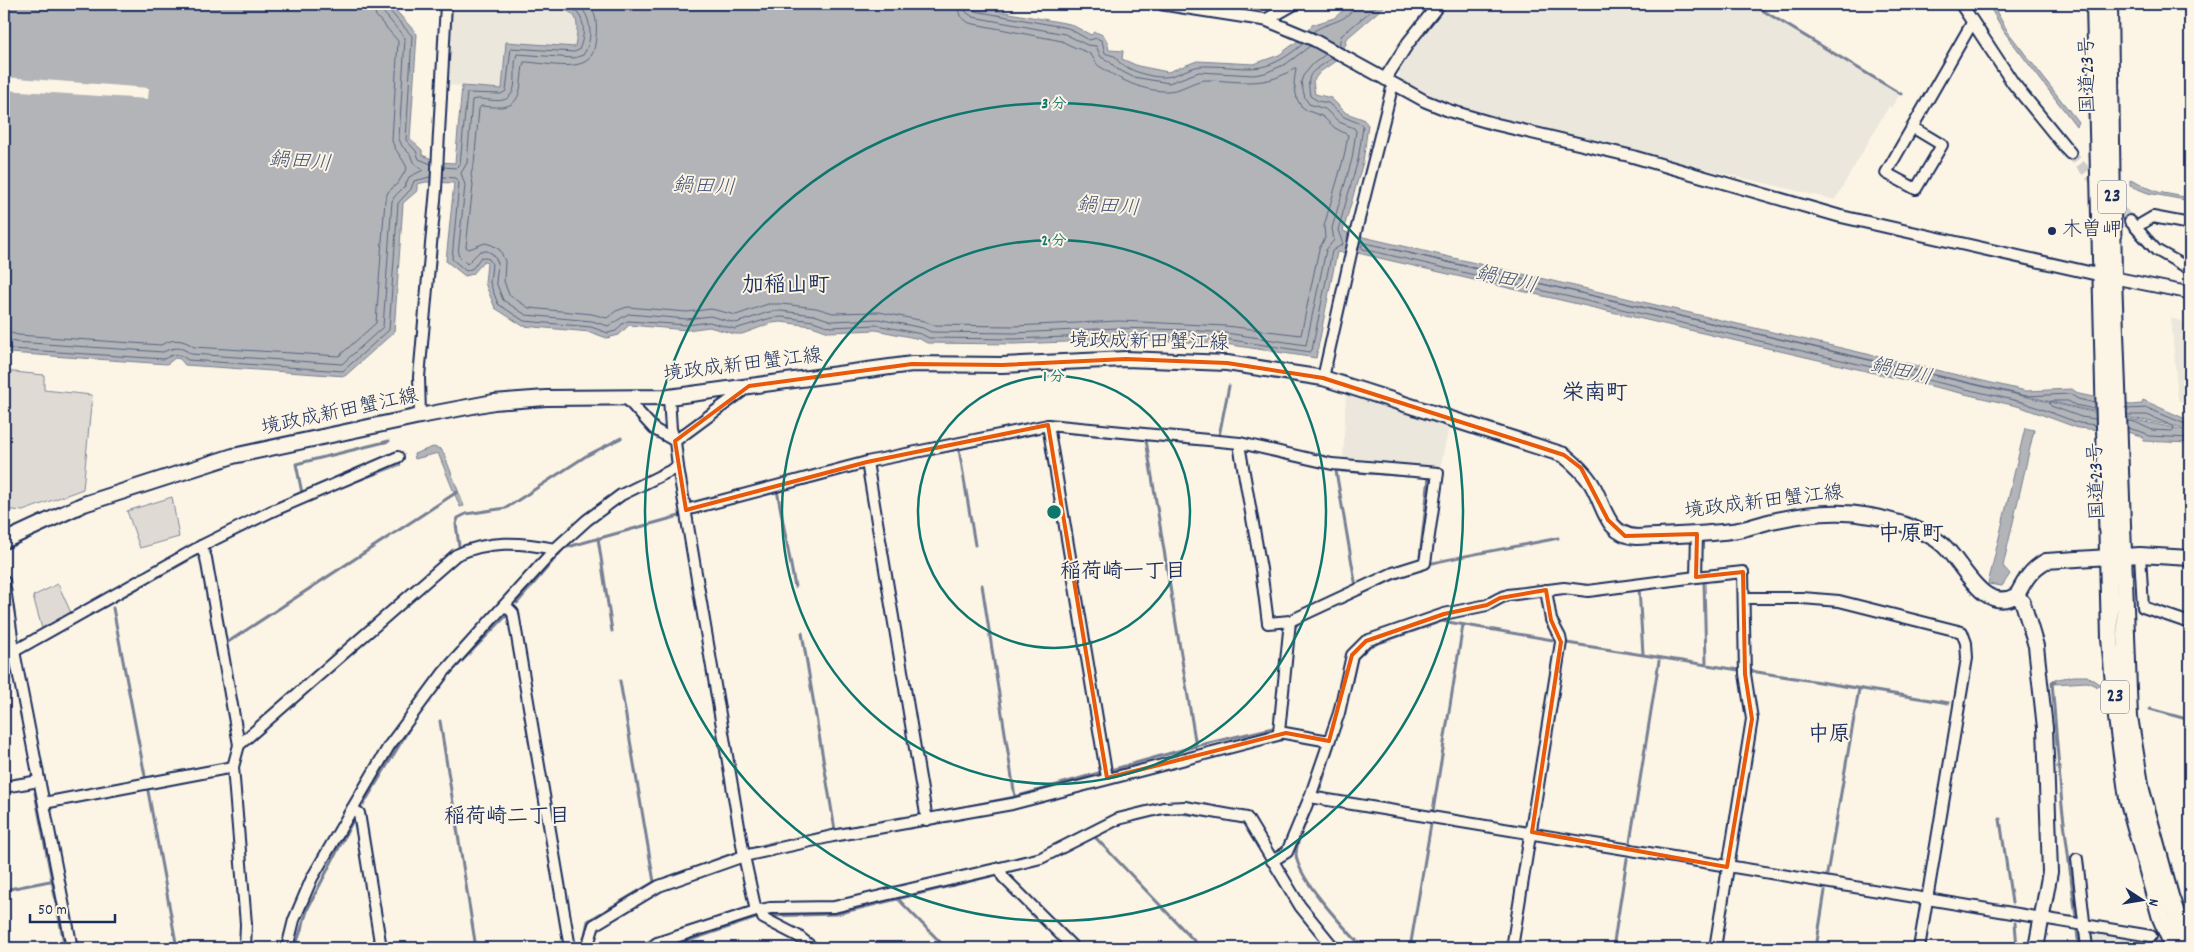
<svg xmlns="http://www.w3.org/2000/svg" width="2194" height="952" font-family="Dekko,'Klee One',sans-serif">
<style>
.built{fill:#ece7dc}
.green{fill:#dfdbd4;stroke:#7d8599}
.water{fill:#b2b4b8;stroke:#767f94}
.pier{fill:#fcf5e5}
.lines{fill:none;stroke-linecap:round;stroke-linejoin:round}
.shore{stroke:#576482;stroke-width:1}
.stream{stroke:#767f94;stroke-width:3}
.minor-tunnel{stroke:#cfcdca;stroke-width:10;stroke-dasharray:10 5;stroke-linecap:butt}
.minor-casing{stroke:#1b2f5e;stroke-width:14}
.tertiary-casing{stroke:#1b2f5e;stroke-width:15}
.secondary-casing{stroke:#1b2f5e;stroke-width:18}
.trunk-casing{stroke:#1b2f5e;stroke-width:20}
.minor{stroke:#fcf5e5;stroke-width:10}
.tertiary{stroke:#fcf5e5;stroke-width:11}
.secondary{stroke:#fcf5e5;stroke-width:14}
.trunk{stroke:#fcf5e5;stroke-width:16}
.marked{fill:none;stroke:#e8590c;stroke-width:4;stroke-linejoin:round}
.ring{fill:none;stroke:#0f766e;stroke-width:2.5}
.poi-dot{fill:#1b2f5e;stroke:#fcf5e5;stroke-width:2}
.labels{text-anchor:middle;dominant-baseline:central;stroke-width:4;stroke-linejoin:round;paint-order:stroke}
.shield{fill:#fcf5e5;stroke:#5e6a86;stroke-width:1}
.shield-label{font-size:19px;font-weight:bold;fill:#1b2f5e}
.street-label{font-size:20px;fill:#1b2f5e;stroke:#fcf5e5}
.poi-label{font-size:20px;fill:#1b2f5e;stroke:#fcf5e5;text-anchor:start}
.water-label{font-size:21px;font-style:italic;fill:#485779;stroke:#fcf5e5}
.neighbourhood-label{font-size:21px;font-weight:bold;fill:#1b2f5e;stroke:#fcf5e5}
.quarter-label{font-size:22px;font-weight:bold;fill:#1b2f5e;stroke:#fcf5e5}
.centre{fill:#0f766e;stroke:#fcf5e5;stroke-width:2.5}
.ring-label{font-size:15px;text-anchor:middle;font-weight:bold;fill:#0f766e;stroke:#fcf5e5;stroke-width:4;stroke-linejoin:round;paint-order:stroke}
</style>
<rect width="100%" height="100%" fill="#fcf5e5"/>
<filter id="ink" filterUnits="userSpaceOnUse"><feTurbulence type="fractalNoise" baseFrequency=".02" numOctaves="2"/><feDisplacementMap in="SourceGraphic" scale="10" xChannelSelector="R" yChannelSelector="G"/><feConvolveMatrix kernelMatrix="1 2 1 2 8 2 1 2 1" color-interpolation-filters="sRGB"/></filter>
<g filter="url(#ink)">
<g class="built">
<polygon points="452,4 545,4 545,7 565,8 577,19 578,25 575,47 502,89 446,85"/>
<polygon points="1450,4 1752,4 1900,94 1891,108 1889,106 1835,200 1646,155 1448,104 1403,83 1399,77 1400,69 1409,53"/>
<polygon points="2171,318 2190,324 2190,407 2178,400"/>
<polygon points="1346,389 1450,422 1440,469 1343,462"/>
<polygon points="2089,932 2145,940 2149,948 2091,948"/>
</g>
<g class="green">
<polygon points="4,371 44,375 44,390 92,395 83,489 23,511 4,509"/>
<polygon points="172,497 179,537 140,548 127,511"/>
<polygon points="58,584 72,615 43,632 33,596"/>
</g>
<g class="water">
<path d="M 4,4 L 390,4 L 417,34 L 410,139 L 422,150 L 422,155 L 439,162 L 455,163 L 462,86 L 502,89 L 506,42 L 575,47 C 580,15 578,10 545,7 L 545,4 L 960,4 L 1070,24 L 1091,35 L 1094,32 C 1105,34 1107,39 1109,50 L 1123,51 L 1122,59 L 1138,66 L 1168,72 L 1197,61 L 1254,64 L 1279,55 L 1299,40 L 1312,25 L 1334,18 L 1351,4 L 1387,4 L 1345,40 L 1346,44 L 1337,60 L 1320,72 L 1313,81 L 1315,94 L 1331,98 L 1346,113 L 1363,119 L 1368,125 L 1363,162 L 1343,231 L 1348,233 L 1347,239 L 1362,243 L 1358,241 L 1359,236 L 2026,391 L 2072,389 L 2079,394 L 2131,405 L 2142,404 L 2143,400 L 2190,421 L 2190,429 L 2083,409 L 1379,246 L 2083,410 L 2190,431 L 2190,443 L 2144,441 L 2143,437 L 2132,433 L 2078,428 L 2021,407 L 1345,250 L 1344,253 L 1337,252 L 1316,358 L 1225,344 L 1186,342 L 1118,340 L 1014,344 L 927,343 L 920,339 L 876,330 L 829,332 L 812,326 L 781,322 L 772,323 L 742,334 L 735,334 L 709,327 L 687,330 L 629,325 L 619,335 L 607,338 L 590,332 L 523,326 L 495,308 L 485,283 L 487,263 L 484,261 L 473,274 L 465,276 L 446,261 L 454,183 L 426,182 L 417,184 L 417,191 L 403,203 L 394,332 L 345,376 L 185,365 L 180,359 L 175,358 L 167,364 L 9,353 L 4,347 Z"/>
<polygon points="1988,4 1992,4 2008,32 2078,122 2076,126 2005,33"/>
<polygon points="2130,180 2158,192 2190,198 2190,201 2148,193 2130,186"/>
<polygon points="2025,428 2034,430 2003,566 2010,574 2002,586 1988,584"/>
<polygon points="433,447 441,449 444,454 464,506 460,507 438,453 415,459 414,454"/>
<polygon points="399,461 401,465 299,504"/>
<polygon points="196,553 198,556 21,654 21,651"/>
<polygon points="2074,676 2087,676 2099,684 2098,687 2087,682 2054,684 2051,682 2053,680"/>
</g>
<polygon class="pier" points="4,77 149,88 148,99 4,90"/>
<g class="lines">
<g class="shore">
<polyline points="387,4 388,9 412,36 406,140 416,151 419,159 431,164"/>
<path d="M 577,4 C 592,15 594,40 583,55 L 574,58 L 517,54 C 512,66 519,86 510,96 C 501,106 483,96 472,100 L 467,163 L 461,173 L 465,185 L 458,255 L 467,264 L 480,251 L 487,251 L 493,254 L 498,263 L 496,282 L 503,300 L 526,315 L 592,321 L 608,326 L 628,314 L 687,319 L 710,316 L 736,323 L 769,312 L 781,311 L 814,315 L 832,321 L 878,319 L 923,328 L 931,332 L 1014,333 L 1118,328 L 1186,330 L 1226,333 L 1306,345 L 1326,250 L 1334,240 L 1332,228 L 1352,159 L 1356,131 L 1354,128 L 1339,122 L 1325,109 L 1309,104 L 1305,98 L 1301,82 L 1303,76 L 1313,64 L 1326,54"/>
<path d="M 588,4 C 597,14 597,24 596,37 C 595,43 595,50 591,56 C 581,73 542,62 524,62 C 522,68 522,75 521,82 C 519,110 504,108 481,106 L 479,109 L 474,164 L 471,174 L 473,185 L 466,247 L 469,249 L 485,243 L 492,245 L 500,250 L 505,261 L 504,281 L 509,295 L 529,308 L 592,314 L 607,318 L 616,311 L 627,307 L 687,312 L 711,309 L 736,315 L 768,304 L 782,304 L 816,308 L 833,313 L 879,312 L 924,321 L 933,325 L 1014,326 L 1119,321 L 1226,326 L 1301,335 L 1319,249 L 1325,238 L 1324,226 L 1344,157 L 1348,135 L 1335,128 L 1322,116 L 1308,111 L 1301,106 L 1297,99 L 1294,83 L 1296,68 L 1294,68 C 1268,88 1239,81 1209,80 C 1195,79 1184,90 1169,91 C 1143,92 1119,79 1099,66 C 1095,63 1093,56 1090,54 C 1084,50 1071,47 1062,41 L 969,23 L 960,16 L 957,4"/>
<polyline points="964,4 966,12 973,17 1065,34 1087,45 1096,46 1101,57 1110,62 1117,69 1133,77 1169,83 1199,72 1254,75 1265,73 1286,64 1310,46"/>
<path d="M 971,4 L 972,8 L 975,11 L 1068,28 L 1089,40 L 1097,38 L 1102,41 L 1105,53 C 1108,55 1114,55 1116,57 C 1117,59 1118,62 1120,63 C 1132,72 1157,80 1171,76 C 1182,73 1192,66 1204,66 C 1252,66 1262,78 1304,43"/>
<path d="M 1313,32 C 1324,22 1351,23 1354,4"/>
<polyline points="1339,46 1341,36 1379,4"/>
<path d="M 443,167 L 456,168 L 460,164 L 467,93 L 501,94 L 506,91 L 511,48 L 574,52 L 579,50 C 587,30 585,15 567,4"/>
<path d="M 443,177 L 455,178 L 459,183 L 452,259 L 466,271 L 473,268 L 481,257 L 489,259 L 492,264 L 490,283 L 498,304 L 524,321 L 591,327 L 608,333 L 616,331 L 622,324 L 628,321 L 687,325 L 709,322 L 735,329 L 771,318 L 782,317 L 813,321 L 830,327 L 877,325 L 921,334 L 929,338 L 1014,339 L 1118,335 L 1186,337 L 1225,339 L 1310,352 L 1312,350 L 1332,251 L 1343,244 L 1338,230 L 1358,160 L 1363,127 L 1361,124 L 1344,117 L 1328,103 L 1318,101 L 1310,96 C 1305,67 1315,74 1332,57"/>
<path d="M 4,331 L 18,335 L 161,345 C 173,338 183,339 194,347 L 339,356 L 376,323 L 385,200 L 388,192 L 398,183 L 407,168 C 403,158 394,150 392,140 L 398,41 L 376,16 L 373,4"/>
<path d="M 4,338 L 15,342 L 163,352 C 174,347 181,346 191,354 L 342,364 L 383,327 L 392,201 L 395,196 L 405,186 L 409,177 L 423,170 L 413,162 L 410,154 L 402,146 L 399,139 L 405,38 L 383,12 L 381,4"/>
<path d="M 4,344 L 12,349 L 164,359 C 175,353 178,353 188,360 L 343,371 L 389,330 L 398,203 L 411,189 L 414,181 L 430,177"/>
<polyline points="2095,403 2078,399 2070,394 2025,396 1365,243 1361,246 1363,249 2022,402 2079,423 2096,425"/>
<polyline points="2095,409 2075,405 2068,401 2051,401 2049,403 2051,406 2081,417 2095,419"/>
<polyline points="2127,409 2147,408 2190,426"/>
<polyline points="2127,415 2147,415 2173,426 2174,429 2172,431 2152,430 2135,422 2128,421"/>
<polyline points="2128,428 2145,433 2149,436 2190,438"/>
</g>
<g class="stream">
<polyline points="1752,4 1901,94"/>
<polyline points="1053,431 1184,443"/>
<polyline points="1219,436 1229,386"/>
<polyline points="1146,440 1196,746"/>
<polyline points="959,449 975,545"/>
<polyline points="928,455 1043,432"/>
<polyline points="1272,455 1342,471 1409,476"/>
<polyline points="1336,471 1356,587"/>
<polyline points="777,490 795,587"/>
<polyline points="302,493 296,464 389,441"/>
<polyline points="598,538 612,631"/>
<polyline points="459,546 456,524 458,518 466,514 506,508 586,456 621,438"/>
<polyline points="1420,557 1429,477 1425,477"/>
<path d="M 1433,563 C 1475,553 1516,547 1558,538"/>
<polyline points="1704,581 1706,663"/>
<polyline points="982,585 1015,797"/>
<polyline points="1639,588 1643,654"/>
<polyline points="517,603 564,548 683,515"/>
<polyline points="113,608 145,776"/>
<polyline points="1327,609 1408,573"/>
<polyline points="802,633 835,830"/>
<polyline points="228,642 457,492"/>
<polyline points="1567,643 1739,670"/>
<polyline points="1292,647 1295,627 1299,622"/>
<polyline points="458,665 507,615"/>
<polyline points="1751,671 1949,703"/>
<polyline points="620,681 654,882"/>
<polyline points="2055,682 2052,682 2062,806 2076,917"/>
<polyline points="1349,693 1357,658 1370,646 1442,621 1553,640"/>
<polyline points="2150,709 2190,720"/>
<polyline points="440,721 476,948"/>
<polyline points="1111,770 1196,746 1273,728"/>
<polyline points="1320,789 1335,740"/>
<polyline points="148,791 177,948"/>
<polyline points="35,793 65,948"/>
<polyline points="363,805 409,729"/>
<polyline points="945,811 1015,797 1102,772"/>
<polyline points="1433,811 1463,625"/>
<polyline points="1157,814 1178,813 1208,816"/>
<path d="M 1309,814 C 1305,826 1296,841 1296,854 C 1297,879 1346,929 1363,948"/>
<polyline points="2000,819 2012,903"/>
<polyline points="1116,825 1129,821"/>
<polyline points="1094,836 1201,948"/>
<polyline points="789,840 835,830 900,819"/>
<polyline points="1630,842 1659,661"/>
<polyline points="751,849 776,842"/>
<polyline points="1007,872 1043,862"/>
<polyline points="1827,874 1859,689"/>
<polyline points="672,876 732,854"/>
<polyline points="4,890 50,881"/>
<polyline points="898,899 946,948"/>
<polyline points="766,916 836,914 995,875"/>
<polyline points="2015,923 2017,948"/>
<polyline points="2077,930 2079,948"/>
<polyline points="678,944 759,917"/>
<polyline points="295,948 308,908 352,822"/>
<polyline points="582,948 588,921 654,882 661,880"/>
<polyline points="1410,948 1431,824"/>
<polyline points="1613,948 1627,859"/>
<polyline points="1816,948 1825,891"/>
</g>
<g class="minor-tunnel">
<polyline points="2070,153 2099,186"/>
<polyline points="2112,200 2130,221"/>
<polyline points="2151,936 2174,941"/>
</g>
<defs>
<g id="minor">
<polyline points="1912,127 1942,145 1916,189 1886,173 1972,23"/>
<polyline points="2130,221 2156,250 2190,269"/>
<polyline points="2136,227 2153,217 2190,224"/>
<polyline points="1323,378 1356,231 1393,84"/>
<polyline points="669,397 671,429 675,441 678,467 744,856 756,911"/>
<polyline points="626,398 654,429 675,441 748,387"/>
<polyline points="420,416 419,377 436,189 446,4"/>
<polyline points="1048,425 1107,778"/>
<polyline points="1240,443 1240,450 1261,569 1268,623 1290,621 1279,732"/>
<polyline points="867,462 927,820"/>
<polyline points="686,510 867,462 1048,425 1240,443 1332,464 1438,473 1425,563 1393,573 1290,621"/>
<polyline points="1697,534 1696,577 1743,572 1745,674 1752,719 1715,948"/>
<polyline points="201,546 206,558 239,745"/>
<polyline points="2140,555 2143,607 2190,623"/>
<polyline points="4,581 14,651 72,948"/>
<polyline points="1745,598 1802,598 1839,601 1962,632 1966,643 1967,658 1919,948"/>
<polyline points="505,605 513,613 570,948"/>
<polyline points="4,657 201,546 270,512 398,457"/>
<polyline points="4,787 39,781"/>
<polyline points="1310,797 2151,936"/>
<polyline points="44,803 233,767"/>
<polyline points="352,809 359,813 381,948"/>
<polyline points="2077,859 2087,948"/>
<polyline points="1272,861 1287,852 1310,797 1339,713 1352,655 1366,641 1444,614 1487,605 1500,598 1508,595 1564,588 1588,591 1696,577"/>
<polyline points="1000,868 1003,877 1074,948"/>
<polyline points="761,910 763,918 798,936 813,948"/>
<path d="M 245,948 L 246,924 L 233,767 L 239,745 L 456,555 C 489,540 520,542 555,549"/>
<polyline points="287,948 294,920 312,878 352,809 389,746 444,672 555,549 587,520 621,495 678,467"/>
<polyline points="587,948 594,925 659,886 744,856 833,836 1012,804 1278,735 1279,732 1329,741"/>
<polyline points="650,948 657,943 756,911 770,908 834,907 1000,868 1041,858 1118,819 1163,808 1185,807 1247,818 1300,906 1334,948"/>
<polyline points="1512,948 1561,642 1560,637 1551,620 1546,590"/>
</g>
<g id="tertiary">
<polyline points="1163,4 1266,20 1314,40 1425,101 1450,111 1495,124 1631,156 1839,216 2100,275 2190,293"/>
<polyline points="1961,4 2013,83 2070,153"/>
<polyline points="1266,20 1294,4"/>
<polyline points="1385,79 1408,43 1439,4"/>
</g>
<g id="secondary">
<path d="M 4,541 L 84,504 L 233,456 L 420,416 L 494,402 L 546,398 L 669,397 L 912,364 L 1002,365 L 1126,359 L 1227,363 L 1323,378 L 1564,455 C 1575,464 1583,471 1591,483 C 1605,505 1605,534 1636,537 C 1668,535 1700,535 1731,531 C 1745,530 1759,524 1772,521 C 1821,510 1855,509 1903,524 C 1917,529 1932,535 1943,545 C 1964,564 1983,615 2017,595 L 2023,603 L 2036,646 L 2045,728 L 2050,872 L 2036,948"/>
<path d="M 2017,595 C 2025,580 2031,569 2046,561 L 2140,555 L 2190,558"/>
</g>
<g id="trunk">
<polyline points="2095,4 2110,638 2117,718 2128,799 2161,918 2174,948"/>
<polyline points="2109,4 2113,277 2129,717 2141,790 2170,896 2188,948"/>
</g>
</defs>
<use href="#minor" class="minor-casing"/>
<use href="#tertiary" class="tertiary-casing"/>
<use href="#secondary" class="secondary-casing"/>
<use href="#trunk" class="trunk-casing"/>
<use href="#minor" class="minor"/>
<use href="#tertiary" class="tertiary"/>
<use href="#secondary" class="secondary"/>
<use href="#trunk" class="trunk"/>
</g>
</g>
<path class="marked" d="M 1126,359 L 1227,363 L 1323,378 L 1564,455 L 1581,468 L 1608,520 L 1625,536 L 1697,534 L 1696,577 L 1743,572 L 1745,674 L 1752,719 L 1727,867 L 1532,832 L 1561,642 L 1551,620 L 1546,590 L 1500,598 L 1487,605 L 1444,614 L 1366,641 L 1352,655 L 1329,741 L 1286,733 L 1107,778 L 1048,425 L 867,462 L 686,510 L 675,441 L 749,386 L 912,364 L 1002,365 Z"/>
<g class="ring">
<circle cx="1054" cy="512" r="136"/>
<circle cx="1054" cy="512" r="272"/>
<circle cx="1054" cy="512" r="409"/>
</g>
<circle class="poi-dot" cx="2052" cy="231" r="5"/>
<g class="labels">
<g class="shield">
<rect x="2098" y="180.5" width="28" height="33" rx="4"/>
<rect x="2101" y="680.5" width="28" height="33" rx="4"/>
</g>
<g class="shield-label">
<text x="2112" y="197">23</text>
<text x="2115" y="697">23</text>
</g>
<g class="street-label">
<text transform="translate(2089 75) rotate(-91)">国道23号</text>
<text transform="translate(1149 343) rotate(1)">境政成新田蟹江線</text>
<text transform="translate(743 366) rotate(-7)">境政成新田蟹江線</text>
<text transform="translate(340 413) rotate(-12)">境政成新田蟹江線</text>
<text transform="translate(2098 481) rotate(-92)">国道23号</text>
<text transform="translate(1764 503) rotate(-7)">境政成新田蟹江線</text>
</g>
<g class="poi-label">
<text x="2062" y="231">木曽岬</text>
</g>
<g class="water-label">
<text transform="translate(300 163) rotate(5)">鍋田川</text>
<text transform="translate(704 188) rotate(3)">鍋田川</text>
<text transform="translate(1108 208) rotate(4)">鍋田川</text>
<text transform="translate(1506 281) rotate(13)">鍋田川</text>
<text transform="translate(1901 373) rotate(13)">鍋田川</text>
</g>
<g class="neighbourhood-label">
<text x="1123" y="573">稲荷崎一丁目</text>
<text x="1829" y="736">中原</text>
<text x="507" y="818">稲荷崎二丁目</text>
</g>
<g class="quarter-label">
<text x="786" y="286">加稲山町</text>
<text x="1595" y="394">栄南町</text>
<text x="1911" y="535">中原町</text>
</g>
</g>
<circle cx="1054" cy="512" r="8" class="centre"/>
<g class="ring-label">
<text x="1054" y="108">3 分</text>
<text x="1054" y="245">2 分</text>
<text x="1054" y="381">1 分</text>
</g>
<rect width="2194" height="952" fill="none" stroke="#fcf5e5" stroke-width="20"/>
<rect x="10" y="10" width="2174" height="932" fill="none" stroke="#1b2f5e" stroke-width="2" filter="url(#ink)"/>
<g transform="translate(2142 900) rotate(102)" stroke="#fcf5e5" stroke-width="4" paint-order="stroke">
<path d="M0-4L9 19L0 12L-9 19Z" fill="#1b2f5e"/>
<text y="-8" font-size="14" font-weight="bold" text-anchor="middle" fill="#1b2f5e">N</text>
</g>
<path d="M30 914v8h85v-8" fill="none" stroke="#1b2f5e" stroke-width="2.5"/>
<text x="38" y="914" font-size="15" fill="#1b2f5e" stroke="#fcf5e5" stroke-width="4" paint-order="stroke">50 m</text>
</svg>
